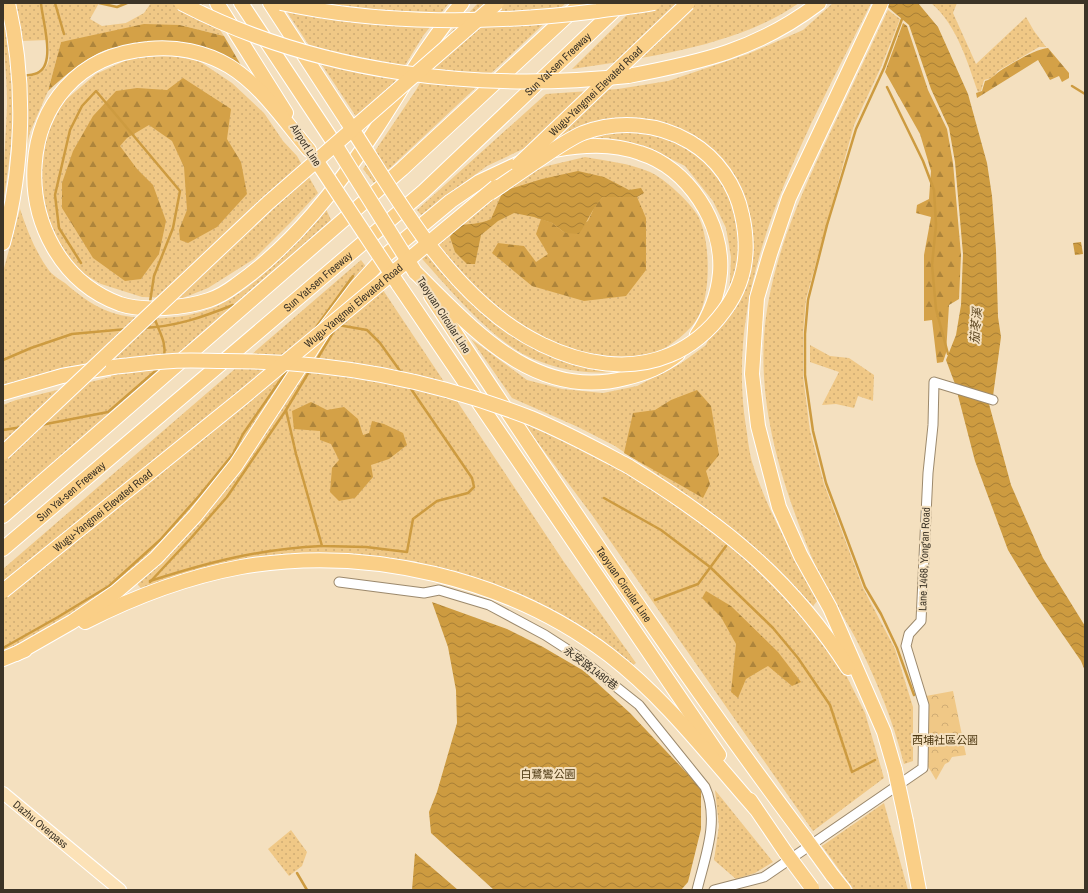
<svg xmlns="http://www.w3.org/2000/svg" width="1088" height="893" font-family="'Archivo Narrow','Noto Sans TC',sans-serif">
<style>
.grass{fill:url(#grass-dots)}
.forest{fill:url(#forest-firs)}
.park{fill:url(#park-crowns)}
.water{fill:url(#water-waves)}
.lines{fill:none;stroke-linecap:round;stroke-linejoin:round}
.stream{stroke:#cd9b40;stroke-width:2.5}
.minor-casing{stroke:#9c896c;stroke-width:11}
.major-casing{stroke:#fff;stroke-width:14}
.highway-casing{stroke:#fff;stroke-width:16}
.minor{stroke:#fff;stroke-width:9}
.major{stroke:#fce2b7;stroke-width:12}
.highway{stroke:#facf87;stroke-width:14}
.highway-bridge-casing{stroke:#fff;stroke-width:16;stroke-linecap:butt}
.highway-bridge{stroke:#facf87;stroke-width:14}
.labels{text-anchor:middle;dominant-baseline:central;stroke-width:4;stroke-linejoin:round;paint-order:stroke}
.street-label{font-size:11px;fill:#3c3427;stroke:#f4e0bf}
.park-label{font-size:11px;fill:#4d3812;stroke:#f4e0bf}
.water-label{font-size:12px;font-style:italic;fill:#5a441f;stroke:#f4e0bf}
</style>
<defs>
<pattern id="grass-dots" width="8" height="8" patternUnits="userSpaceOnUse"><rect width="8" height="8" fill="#f0c886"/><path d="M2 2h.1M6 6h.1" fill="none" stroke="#cfac74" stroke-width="1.8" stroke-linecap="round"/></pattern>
<pattern id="forest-firs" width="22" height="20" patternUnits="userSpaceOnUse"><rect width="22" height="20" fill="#d4a147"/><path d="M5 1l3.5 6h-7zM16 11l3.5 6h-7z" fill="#ad843b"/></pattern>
<pattern id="park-crowns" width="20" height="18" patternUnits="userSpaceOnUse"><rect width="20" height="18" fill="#f0c886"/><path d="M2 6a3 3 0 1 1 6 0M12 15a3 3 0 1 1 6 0" fill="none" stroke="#cfac74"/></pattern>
<pattern id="water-waves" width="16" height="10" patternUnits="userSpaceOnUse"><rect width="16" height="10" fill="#cd9b40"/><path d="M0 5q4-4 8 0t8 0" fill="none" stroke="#a87f36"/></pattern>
</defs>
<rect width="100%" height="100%" fill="#f4e0bf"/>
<g class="grass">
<path d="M 15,3 L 99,3 L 90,19 L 102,26 L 126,23 L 144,13 L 151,3 L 202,3 L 224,36 L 180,25 L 61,42 L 48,91 L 30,132 L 24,156 L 25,78 C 49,72 52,63 48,40 L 21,41 Z"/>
<polygon points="281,3 449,3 423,36 365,130"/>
<polygon points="478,3 566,3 374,183 363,169 416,90 447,36"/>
<path d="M 639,3 L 799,3 C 738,46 645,58 572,69 Z"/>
<path d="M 833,3 L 871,3 C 807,134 722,275 746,427 C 748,439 749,453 753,465 C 768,513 794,556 818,600 L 813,606 L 766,559 L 724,522 L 689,496 L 615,446 L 578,427 L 512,398 L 471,339 L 527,380 L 562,389 L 603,393 L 637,386 L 680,364 L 706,345 L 727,296 L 730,282 L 731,257 L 726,228 L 713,201 L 685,166 L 651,149 L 607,138 L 555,141 L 523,149 L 487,166 L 421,215 L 417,210 L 546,94 L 618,89 L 668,81 L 748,54 L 803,30 Z"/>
<path d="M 931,3 L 957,3 L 953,13 L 976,64 L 1026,17 L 1034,31 L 1046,47 L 1039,47 L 998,71 L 992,78 L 984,80 L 981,91 L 978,92 C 967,61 957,25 931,3 Z"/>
<path d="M 888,10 L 900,19 L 881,67 L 854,125 L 806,299 L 803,334 L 803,376 L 810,431 L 824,484 L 863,588 L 895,649 L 913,707 L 913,761 L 904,764 C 893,720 876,679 856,639 C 843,614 826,591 815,565 C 785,493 759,416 764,337 C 769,264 800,196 831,131 C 850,91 869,50 888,10 Z"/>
<path d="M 3,18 C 5,27 9,37 10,47 C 17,99 12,151 3,202 C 3,169 6,137 7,104 C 7,75 3,46 3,18 Z"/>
<polygon points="167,55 199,61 232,83 264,113 283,141 297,156 318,193 291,222 254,259 208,288 183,298 142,297 101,284 72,267 49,233 37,191 40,148 63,102 96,74 131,58"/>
<path d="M 585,157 C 607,161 629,163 650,172 C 665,179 690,202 698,216 C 711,240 712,300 695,322 C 680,342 658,352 636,363 C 631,366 626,370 620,371 C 588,376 552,369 523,354 C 483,332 443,281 412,248 L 479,192 L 547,166 Z"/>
<path d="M 20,209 C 27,230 35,251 48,269 C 52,275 59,279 65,283 C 76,293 91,304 105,310 C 135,323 185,320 215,307 C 256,289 296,243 326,209 L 331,220 L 3,508 L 3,405 L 16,400 L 111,377 L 113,360 L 66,367 L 3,385 L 3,272 Z"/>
<path d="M 361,260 L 367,268 C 266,415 175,577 3,651 L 3,569 Z"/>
<polygon points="375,278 564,562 636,663 632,666 497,586 414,561 322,555 143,591 136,582 213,504 251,455 330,331"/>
<polygon points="810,345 830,356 849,358 874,375 873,401 858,396 854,408 836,404 822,405 839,372 810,362"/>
<polygon points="523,423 597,456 671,499 749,560 796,605 841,665 865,713 884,778 813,831 592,515"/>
<polygon points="715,790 773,862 755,873 736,879 714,860 719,826"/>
<polygon points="884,803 908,890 854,890 822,846"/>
<polygon points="291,830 307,852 302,866 289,876 268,849"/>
</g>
<g class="forest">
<polygon points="903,23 907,26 928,90 947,129 953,163 961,255 959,299 949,305 946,353 943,362 937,363 932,320 924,321 924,255 931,217 916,213 917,205 929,199 931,171 920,134 885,72"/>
<path d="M 144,24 L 180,25 L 224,36 L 242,67 C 205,43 166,36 123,46 C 115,48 106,49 99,53 C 80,63 64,76 48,91 L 61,42 Z"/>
<path d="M 1048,48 L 1069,73 L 1069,78 L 1062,82 L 1059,76 L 1050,80 L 1038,60 L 977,98 L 976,93 L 982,91 L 985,81 C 992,79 994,75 1000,71 C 1011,64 1035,49 1048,48 Z"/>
<polygon points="183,78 231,109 227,139 241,162 247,194 217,227 188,243 180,240 179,230 187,210 184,167 172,141 149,125 127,138 120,146 137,169 153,185 166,221 159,254 141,279 125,281 93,258 62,208 62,183 73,151 93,116 116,91 137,88 167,90"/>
<polygon points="603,197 637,197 646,218 646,270 626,296 584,301 532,286 492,253 498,243 524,246 536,262 548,254 536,234 541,219 552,223 565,233 588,221 596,204"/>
<polygon points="697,390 711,406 719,455 706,471 710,484 703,498 624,453 633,413 655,410 671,400"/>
<polygon points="311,402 327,410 344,407 358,419 363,435 369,433 372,421 384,424 403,433 407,445 389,459 371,465 373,477 355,498 339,501 330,492 332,468 339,460 331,444 320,440 320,431 294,429 292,411"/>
<polygon points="706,591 731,606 778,652 801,682 792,686 768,666 746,679 738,698 731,692 736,644 721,617 702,598"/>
</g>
<polygon class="park" points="953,691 966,755 952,757 949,762 945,764 936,780 926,763 926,696"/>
<g class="water">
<polygon points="883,3 918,3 938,27 968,94 987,163 992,196 996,250 998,317 1001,337 993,396 989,404 1011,485 1043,558 1085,626 1085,671 1081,661 1036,596 1008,550 975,461 955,384 946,360 956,335 961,305 963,254 955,162 949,128 931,89 909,25"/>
<path d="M 578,171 L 604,177 L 629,190 L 641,188 L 644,193 L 637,197 L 603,197 C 593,207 587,222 579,234 L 565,233 L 552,223 L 534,217 L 514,213 L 498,221 L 481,235 L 475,264 L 467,264 L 455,252 L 450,237 L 457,226 C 470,223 478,225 491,219 L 503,191 L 542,179 Z"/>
<polygon points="1081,242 1083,254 1075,255 1073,243"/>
<polygon points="432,602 507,629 543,647 584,671 630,713 701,788 701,829 688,882 681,890 494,890 431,833 429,812 437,792 457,723 456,690 448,647"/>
<polygon points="415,853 458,890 412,890"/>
</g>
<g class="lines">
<g class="stream">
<polyline points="55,3 64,34"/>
<polyline points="99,3 117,7 127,3"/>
<polyline points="902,19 884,68 856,129 827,225 808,300 805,334 805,375 813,431 826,483 865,587 881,614 897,648 914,695"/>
<path d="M 24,76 C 29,75 35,75 39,72 C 56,62 42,19 41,3"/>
<polyline points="1072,86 1085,94"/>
<polyline points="887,87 923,161 934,190 936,225 932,265 936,309 948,354"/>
<polyline points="81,263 59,228 55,195 70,130 82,106 96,91 180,191 173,228 154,276 150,302"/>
<path d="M 154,316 C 158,331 167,341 164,357"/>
<polyline points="338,325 367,330 380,343 403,375"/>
<path d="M 142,328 C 175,327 203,317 233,305"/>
<polyline points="314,330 353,276"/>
<polyline points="3,360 31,348 72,334 127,329"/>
<polyline points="316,361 335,329"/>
<polyline points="286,410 310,370"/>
<polyline points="41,425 108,412 160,367"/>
<polyline points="3,430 22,427"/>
<polyline points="604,498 661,530 710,567 773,628 798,658 830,705 852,772 875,760"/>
<path d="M 150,581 C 209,562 259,549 322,546"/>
<polyline points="150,582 191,538 227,497 286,410 296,454 322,546 366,547 407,552 413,519 437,501 468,493 474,487 472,478 409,386"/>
<polyline points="655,600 698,584 726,546"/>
<polyline points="3,648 58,617 109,586 160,540 199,496 233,454 243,434 288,369"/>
<polyline points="297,873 307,890"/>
</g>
<defs>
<g id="minor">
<path d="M 339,582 L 424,593 L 439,590 L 489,605 L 545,635 L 576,655 L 639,705 L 705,787 C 720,820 705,857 697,890"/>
<polyline points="714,890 764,877 923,768 924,705 906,646 909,634 921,621 928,473 933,425 934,382 993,400"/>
</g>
<g id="major">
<path id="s1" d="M 3,793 L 120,890"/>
</g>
<g id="highway">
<polyline points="217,3 286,113"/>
<polyline points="241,3 338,149"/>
<polyline points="270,3 347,121"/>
<polyline points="881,3 789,198 770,254 757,298 752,374 758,426 779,507 801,556 830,608 884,732 895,770"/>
<path d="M 628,76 C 702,62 757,50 819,3"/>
<path d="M 309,150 C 285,122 262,86 229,66 C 205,52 176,46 148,49 C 3,61 0,260 120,304 C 144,312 185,308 209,300 C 218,297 228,291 236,285 C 293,245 338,187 376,129 C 404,86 428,42 462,3"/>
<path d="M 554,150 C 583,145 611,143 640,153 C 688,168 724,223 720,273 C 718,296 709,317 697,335"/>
<path d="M 3,243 C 24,165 26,82 8,3"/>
<path d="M 415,272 C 473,329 535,402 626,378 C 646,373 662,367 678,354"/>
<polyline points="398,284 719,755"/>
<path id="s2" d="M 431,296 C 552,480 674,663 806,839"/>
<polyline points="3,393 62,376 113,367"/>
<path d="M 628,466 C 719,522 790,577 848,668"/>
<polyline points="3,516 402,169 581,3"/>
<path id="s3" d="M 3,549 L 424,191 L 622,3"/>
<path d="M 85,622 C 134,597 187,577 241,567 C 366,545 508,578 609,655 C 665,698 709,756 755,808"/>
<polyline points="16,654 72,622 116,592 156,558 195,516 236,465 324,330 356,288 385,256 451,201 479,182 528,159"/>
<polyline points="3,659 25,650"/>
<polyline points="750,800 786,853"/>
<polyline points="906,821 919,890"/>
<polyline points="832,875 844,890"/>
</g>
</defs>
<use href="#minor" class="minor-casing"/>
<use href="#major" class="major-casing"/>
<use href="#highway" class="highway-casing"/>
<use href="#minor" class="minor"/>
<use href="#major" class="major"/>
<use href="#highway" class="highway"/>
<defs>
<g id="highway-bridge">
<path d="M 181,3 C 317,74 477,92 628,76"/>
<path d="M 281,3 C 381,25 495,24 597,11 C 616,8 635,7 654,3"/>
<path d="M 347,121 C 389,185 427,255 485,306 C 553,367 661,397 724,311 C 746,282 750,250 742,215 C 736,185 717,158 690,142 C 658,123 618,120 583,133 C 569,139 556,148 543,157 C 525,169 508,181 490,193"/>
<polyline points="338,149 415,272"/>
<path id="s4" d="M 518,165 L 688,3"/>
<polyline points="320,166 398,284"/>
<path d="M 113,367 C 133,365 153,362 173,361 C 190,360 208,361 225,361 C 333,361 430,379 531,418 C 565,432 596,449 628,466"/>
<polyline points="3,453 268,203 497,3"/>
<path id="s5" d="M 3,591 L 241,399 L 496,187"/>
<polyline points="895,770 906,821"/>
<polyline points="806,839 832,875"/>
<polyline points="786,853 812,888"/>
</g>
</defs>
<use href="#highway-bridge" class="highway-bridge-casing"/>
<use href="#highway-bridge" class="highway-bridge"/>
</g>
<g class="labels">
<g class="street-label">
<text stroke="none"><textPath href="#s3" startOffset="737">Sun Yat-sen Freeway</textPath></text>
<text stroke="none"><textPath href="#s4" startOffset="107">Wugu-Yangmei Elevated Road</textPath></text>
<text transform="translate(306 145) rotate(58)">Airport Line</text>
<text stroke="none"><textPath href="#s3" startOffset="413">Sun Yat-sen Freeway</textPath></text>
<text stroke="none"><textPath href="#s5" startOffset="452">Wugu-Yangmei Elevated Road</textPath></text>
<text transform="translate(444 315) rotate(57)">Taoyuan Circular Line</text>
<text stroke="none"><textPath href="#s3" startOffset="89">Sun Yat-sen Freeway</textPath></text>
<text stroke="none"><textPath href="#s5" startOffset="128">Wugu-Yangmei Elevated Road</textPath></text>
<text transform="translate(924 559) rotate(-88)">Lane 1468, Yong'an Road</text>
<text stroke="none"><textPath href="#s2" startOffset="347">Taoyuan Circular Line</textPath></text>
<text transform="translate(591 668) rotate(37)">永安路1480巷</text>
<text stroke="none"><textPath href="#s1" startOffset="49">Dazhu Overpass</textPath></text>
</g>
<g class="park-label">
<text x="945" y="740">西埔社區公園</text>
<text x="548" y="774">白鷺鸞公園</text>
</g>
<g class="water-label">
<text transform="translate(976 326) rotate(-85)">茄苳溪</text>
</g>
</g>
<rect width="1088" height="893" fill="none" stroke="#3c3427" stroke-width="8"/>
</svg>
